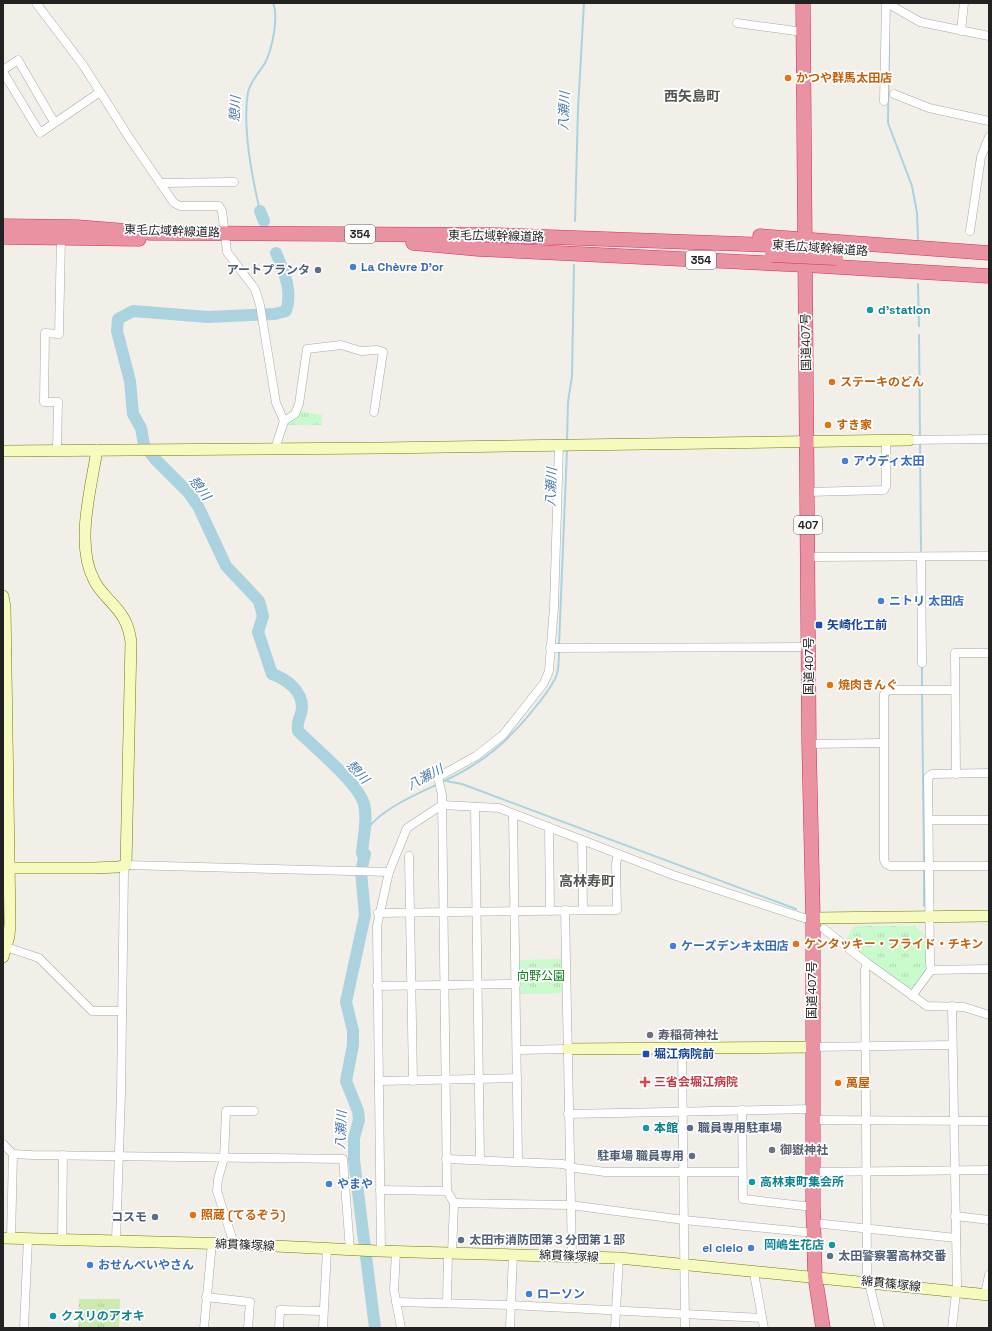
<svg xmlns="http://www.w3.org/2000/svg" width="992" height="1331" font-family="'Space Grotesk','Noto Sans JP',sans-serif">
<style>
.grass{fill:url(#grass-tufts)}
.park{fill:url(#park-tufts)}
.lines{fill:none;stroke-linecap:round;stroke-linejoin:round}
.stream{stroke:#aad3df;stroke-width:2}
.river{stroke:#aad3df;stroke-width:12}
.street-casing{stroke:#a9a9a9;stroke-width:9}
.secondary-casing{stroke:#707d05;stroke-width:12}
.highway-casing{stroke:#dc2a67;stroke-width:15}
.street{stroke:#fff;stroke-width:8}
.secondary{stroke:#f7fabf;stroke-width:11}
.highway{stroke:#e892a2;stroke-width:14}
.highway-bridge-casing{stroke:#dc2a67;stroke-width:15;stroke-linecap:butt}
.highway-bridge{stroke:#e892a2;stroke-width:14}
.food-dot{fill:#e8710a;stroke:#fff;stroke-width:1.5}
.shop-dot{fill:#3f7fe0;stroke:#fff;stroke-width:1.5}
.service-dot{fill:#5c6f8a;stroke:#fff;stroke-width:1.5}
.culture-dot{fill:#0f9aa8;stroke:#fff;stroke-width:1.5}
.transit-dot{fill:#1a4fb4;stroke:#fff;stroke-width:1.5}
.worship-dot{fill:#6b7280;stroke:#fff;stroke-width:1.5}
.health-dot{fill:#e0444e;stroke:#fff;stroke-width:1.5}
.labels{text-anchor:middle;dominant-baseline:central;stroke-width:3.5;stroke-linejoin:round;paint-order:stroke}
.shield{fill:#fff;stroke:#646464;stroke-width:1}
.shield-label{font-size:11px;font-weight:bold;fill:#222}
.food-label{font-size:12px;font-weight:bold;fill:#c56008;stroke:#fff;text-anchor:start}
.street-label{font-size:12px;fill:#222;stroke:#fff}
.shop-label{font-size:12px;font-weight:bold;fill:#366cbe;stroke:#fff;text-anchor:start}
.service-label{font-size:12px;font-weight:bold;fill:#4e5e75;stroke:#fff;text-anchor:end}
.culture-label{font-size:12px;font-weight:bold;fill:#0d838f;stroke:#fff;text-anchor:start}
.transit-label{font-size:12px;font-weight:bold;fill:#164399;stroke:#fff;text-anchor:start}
.park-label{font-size:12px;fill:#0c8416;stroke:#fff}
.worship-label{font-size:12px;font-weight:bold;fill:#5b616d;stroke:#fff;text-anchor:start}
.health-label{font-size:12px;font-weight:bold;fill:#be3a42;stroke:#fff;text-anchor:start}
.water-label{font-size:13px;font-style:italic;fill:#4a7aab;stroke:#fff}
.quarter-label{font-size:14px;font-weight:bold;fill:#555;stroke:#fff}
</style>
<defs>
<pattern id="grass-tufts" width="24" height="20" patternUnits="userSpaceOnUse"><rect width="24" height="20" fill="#cdebb0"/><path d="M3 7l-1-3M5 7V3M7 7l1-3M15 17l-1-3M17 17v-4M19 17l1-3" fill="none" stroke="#b0c997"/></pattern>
<pattern id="park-tufts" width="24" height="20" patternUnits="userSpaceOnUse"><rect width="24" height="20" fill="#c8facc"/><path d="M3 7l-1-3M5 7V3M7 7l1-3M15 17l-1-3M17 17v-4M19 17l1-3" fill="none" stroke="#acd6af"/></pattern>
</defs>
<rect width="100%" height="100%" fill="#f2efe9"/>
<polygon class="grass" points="79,1299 120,1299 119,1328 78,1328"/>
<g class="park">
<polygon points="297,410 322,415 322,425 283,425"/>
<polygon points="854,926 915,926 926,936 926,970 912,990 909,990 845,941"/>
<polygon points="563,959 564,993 519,994 518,960"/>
</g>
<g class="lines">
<g class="stream">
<polyline points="889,42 888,123 912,186 917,213 918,239"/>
<path d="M 260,211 C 252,177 242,127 248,92 C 251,80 259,73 265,63 C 272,50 279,17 273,3"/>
<polyline points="575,221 578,109 584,3"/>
<polyline points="918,284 919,326"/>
<polyline points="919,335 920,438"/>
<polyline points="567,441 568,402 572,376 574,265"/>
<polyline points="920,442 921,551"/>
<polyline points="559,645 567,450"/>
<polyline points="922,666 922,687"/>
<polyline points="922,692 924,863"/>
<polyline points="446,781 462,784 796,909"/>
<path d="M 442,782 C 482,764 510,740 537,705 C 544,696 553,686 557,674 C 559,667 559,658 559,650"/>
<path d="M 365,854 C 365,848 363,838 366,833 C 374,812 419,793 438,784"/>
<polyline points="924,868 924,906"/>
</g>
<g class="river">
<polyline points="260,211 264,221"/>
<path d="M 276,253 C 284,272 293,291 286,311 L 275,314 L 208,317 L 133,311 L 118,319 L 117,331 L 130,381 L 133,414 L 141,428 L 144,445 L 156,460 L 188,492 L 198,506 L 226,566 L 259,601 L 263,616 L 258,632 L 272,674 C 286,679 302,690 302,707 C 302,717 296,719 298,731 C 315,748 358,783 364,804 C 368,819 363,838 362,853 L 365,854 L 361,872 L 365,915 L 346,1002 L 353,1031 L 353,1045 L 346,1081 L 358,1111 L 359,1120 L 354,1138 L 354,1160 L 375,1328"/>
</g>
<defs>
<g id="street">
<polyline points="36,3 83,65 130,139 174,203 180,206 219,206 222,211 227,252 255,289 260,305 276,403 284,421"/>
<polyline points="887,3 920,22 989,36"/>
<polyline points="737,23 803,32"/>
<polyline points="961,31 964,3"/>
<polyline points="3,70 18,60 54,122"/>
<polyline points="3,72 40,133 100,92"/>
<polyline points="894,94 929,108 989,121"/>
<polyline points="884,101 886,3"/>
<polyline points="160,183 234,182"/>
<polyline points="970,231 981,157 989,137"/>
<polyline points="909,440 989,439"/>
<polyline points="275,449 284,421 295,414 299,404 307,349 341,345 361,351 377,350 383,352 374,412"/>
<polyline points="57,450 58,402 44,402 45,333 59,334 61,238"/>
<polyline points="808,492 884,490 886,486 886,441"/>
<polyline points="809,557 989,556"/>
<polyline points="921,557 922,663"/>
<polyline points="550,648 809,647"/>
<polyline points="955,690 889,690 884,694 884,860 886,864 890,866 989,866"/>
<polyline points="809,744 883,743"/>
<polyline points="956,774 955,653 989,653"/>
<polyline points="475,807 480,1160"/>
<polyline points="513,814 518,1161"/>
<polyline points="929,820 989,820"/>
<polyline points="549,827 550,911"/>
<polyline points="582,840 583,910"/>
<polyline points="409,856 413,1081"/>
<polyline points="565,910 572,1256"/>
<polyline points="378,913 617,910 616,864 618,854"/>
<polyline points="824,929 867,963 927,1006 964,1007 989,1015"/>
<polyline points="6,947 39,958 92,1011 122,1011"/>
<polyline points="867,963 865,970 867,1275 880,1328"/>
<polyline points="931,970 930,964 928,777 932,774 989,773"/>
<polyline points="377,986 516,984"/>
<polyline points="912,996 931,970 989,969"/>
<polyline points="952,1006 957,1284 952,1328"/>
<polyline points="812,1047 952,1045"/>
<polyline points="682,1048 685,1328"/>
<polyline points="517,1050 567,1049"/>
<polyline points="379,1081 517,1078"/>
<polyline points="742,1110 743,1199 813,1207"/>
<polyline points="568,1114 813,1109"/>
<polyline points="813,1120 989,1121"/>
<polyline points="3,1144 13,1154 32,1155 343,1159 350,1250"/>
<polyline points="446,1159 563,1164 575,1168 605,1172 742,1172"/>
<polyline points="813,1172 989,1170"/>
<polyline points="380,1190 447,1191"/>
<polyline points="454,1203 570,1205 684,1220 814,1233"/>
<polyline points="955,1216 989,1220"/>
<polyline points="814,1223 956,1238"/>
<polyline points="11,1238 13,1154"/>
<polyline points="62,1239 63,1155"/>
<polyline points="116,1240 121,1093 124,872 126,865 389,872"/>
<polyline points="234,1244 217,1191 218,1179 224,1158 226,1111 254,1111"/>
<polyline points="381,1251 377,926 389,872 407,828 442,805 499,808 673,875 804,918 813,918"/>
<polyline points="396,1252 394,1290 401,1328"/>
<polyline points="452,1253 454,1203 447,1191 442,795 438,777 476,756 503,735 544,683 549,671 554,607 559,445"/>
<polyline points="755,1271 755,1279 764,1328"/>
<polyline points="985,1294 989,1275"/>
<polyline points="206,1297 250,1302 248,1328"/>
<polyline points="396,1302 510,1305 762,1318"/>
<polyline points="447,1303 448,1253"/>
<polyline points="24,1328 28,1238"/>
<polyline points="204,1328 212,1243"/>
<polyline points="279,1328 280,1310 323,1311"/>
<polyline points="323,1328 327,1249"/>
<polyline points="510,1328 513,1254"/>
<polyline points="615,1328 619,1258"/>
</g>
<g id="secondary">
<polyline points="3,451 381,448 909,440"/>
<polyline points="3,596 5,607 10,924 9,936 3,957"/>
<path d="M 3,868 L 94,868 L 118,867 L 126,865 L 131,642 C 130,634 128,626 124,619 C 117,605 101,595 94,580 C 75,545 91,488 97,450"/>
<polyline points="813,918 989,916"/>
<polyline points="567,1049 812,1047"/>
<polyline points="3,1238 234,1244 378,1251 619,1258 989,1295"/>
</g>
<g id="highway">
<polyline points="803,3 809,744 813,918 813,1207 815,1276 823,1328"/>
<polyline points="3,226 77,227 151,233 496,235 773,245"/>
<polyline points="760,236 989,253"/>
<polyline points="3,237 139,239"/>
<polyline points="413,243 478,249 805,265 989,276"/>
</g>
</defs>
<use href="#street" class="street-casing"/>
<use href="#secondary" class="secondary-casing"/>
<use href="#highway" class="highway-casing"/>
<use href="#street" class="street"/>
<use href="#secondary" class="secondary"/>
<use href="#highway" class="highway"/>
<defs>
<polyline id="highway-bridge" points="772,255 836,258"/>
</defs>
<use href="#highway-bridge" class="highway-bridge-casing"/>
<use href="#highway-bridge" class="highway-bridge"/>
</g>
<g class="food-dot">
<circle cx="788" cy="78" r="4"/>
<circle cx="832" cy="382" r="4"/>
<circle cx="828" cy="425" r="4"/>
<circle cx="830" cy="685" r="4"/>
<circle cx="796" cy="944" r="4"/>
<circle cx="838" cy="1083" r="4"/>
<circle cx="193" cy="1215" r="4"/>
</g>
<g class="shop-dot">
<circle cx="353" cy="267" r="4"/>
<circle cx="845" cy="461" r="4"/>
<circle cx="881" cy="601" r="4"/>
<circle cx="673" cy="946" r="4"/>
<circle cx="329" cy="1184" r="4"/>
<circle cx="751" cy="1248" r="4"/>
<circle cx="90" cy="1265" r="4"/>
<circle cx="529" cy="1294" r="4"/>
</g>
<g class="service-dot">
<circle cx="318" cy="270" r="4"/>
<circle cx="690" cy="1128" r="4"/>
<circle cx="692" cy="1156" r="4"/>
<circle cx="155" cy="1217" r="4"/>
<circle cx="461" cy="1240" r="4"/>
<circle cx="830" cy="1256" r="4"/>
</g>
<g class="culture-dot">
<circle cx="870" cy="310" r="4"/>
<circle cx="646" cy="1128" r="4"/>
<circle cx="752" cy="1182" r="4"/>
<circle cx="832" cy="1245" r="4"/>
<circle cx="53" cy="1316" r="4"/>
</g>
<g class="transit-dot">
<rect x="815" y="621" width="8" height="8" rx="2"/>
<rect x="642" y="1050" width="8" height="8" rx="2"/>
</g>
<g class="worship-dot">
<circle cx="650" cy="1035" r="4"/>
<circle cx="772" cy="1150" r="4"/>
</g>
<path class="health-dot" d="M643 1076h4v4h4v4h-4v4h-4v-4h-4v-4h4z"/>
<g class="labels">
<g class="shield">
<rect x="345" y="225" width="30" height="18" rx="3"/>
<rect x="686" y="251" width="30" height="18" rx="3"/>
<rect x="794" y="516" width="28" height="18" rx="3"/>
</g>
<g class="shield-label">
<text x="360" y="234">354</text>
<text x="701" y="260">354</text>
<text x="808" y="525">407</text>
</g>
<g class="food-label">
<text x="796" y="78">かつや群馬太田店</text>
<text x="840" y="382">ステーキのどん</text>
<text x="836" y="425">すき家</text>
<text x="838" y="685">焼肉きんぐ</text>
<text x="804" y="944">ケンタッキー・フライド・チキン</text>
<text x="846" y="1083">萬屋</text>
<text x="201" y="1215">照蔵 (てるぞう)</text>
</g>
<g class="street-label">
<text transform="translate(172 231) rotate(2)">東毛広域幹線道路</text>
<text transform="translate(496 236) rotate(1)">東毛広域幹線道路</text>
<text transform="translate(820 248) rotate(4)">東毛広域幹線道路</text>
<text transform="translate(806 342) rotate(-91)">国道407号</text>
<text transform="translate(809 666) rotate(-90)">国道407号</text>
<text transform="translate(812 990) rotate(-90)">国道407号</text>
<text transform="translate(245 1245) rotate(2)">綿貫篠塚線</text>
<text transform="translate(569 1256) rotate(2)">綿貫篠塚線</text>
<text transform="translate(891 1284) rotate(6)">綿貫篠塚線</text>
</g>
<g class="shop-label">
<text x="361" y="267">La Chèvre D'or</text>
<text x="853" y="461">アウディ太田</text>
<text x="889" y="601">ニトリ 太田店</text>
<text x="681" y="946">ケーズデンキ太田店</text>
<text x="337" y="1184">やまや</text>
<text x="743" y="1248" text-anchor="end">el cielo</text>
<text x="98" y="1265">おせんべいやさん</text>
<text x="537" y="1294">ローソン</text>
</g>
<g class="service-label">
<text x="310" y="270">アートプランタ</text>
<text x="698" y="1128" text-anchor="start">職員専用駐車場</text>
<text x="684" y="1156">駐車場 職員専用</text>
<text x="147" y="1217">コスモ</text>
<text x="469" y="1240" text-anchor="start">太田市消防団第３分団第１部</text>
<text x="838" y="1256" text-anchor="start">太田警察署高林交番</text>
</g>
<g class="culture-label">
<text x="878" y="310">d’station</text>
<text x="654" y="1128">本館</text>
<text x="760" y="1182">高林東町集会所</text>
<text x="824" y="1245" text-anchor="end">岡嶋生花店</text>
<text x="61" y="1316">クスリのアオキ</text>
</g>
<g class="transit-label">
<text x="827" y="625">矢崎化工前</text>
<text x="654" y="1054">堀江病院前</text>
</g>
<g class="park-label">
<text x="541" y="976">向野公園</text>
</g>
<g class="worship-label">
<text x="658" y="1035">寿稲荷神社</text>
<text x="780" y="1150">御嶽神社</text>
</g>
<g class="health-label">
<text x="654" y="1082">三省会堀江病院</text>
</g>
<g class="water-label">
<text transform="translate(235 109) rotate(-87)">憩川</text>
<text transform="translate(564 111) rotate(-88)">八瀬川</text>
<text transform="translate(551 487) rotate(-88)">八瀬川</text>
<text transform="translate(200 488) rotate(53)">憩川</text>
<text transform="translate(358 772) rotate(47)">憩川</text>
<text transform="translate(425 777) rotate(-28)">八瀬川</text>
<text transform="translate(341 1130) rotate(-88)">八瀬川</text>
</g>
<g class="quarter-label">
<text x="692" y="96">西矢島町</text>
<text x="587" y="881">高林寿町</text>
</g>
</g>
<rect width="992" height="1331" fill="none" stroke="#222222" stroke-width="8"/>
</svg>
